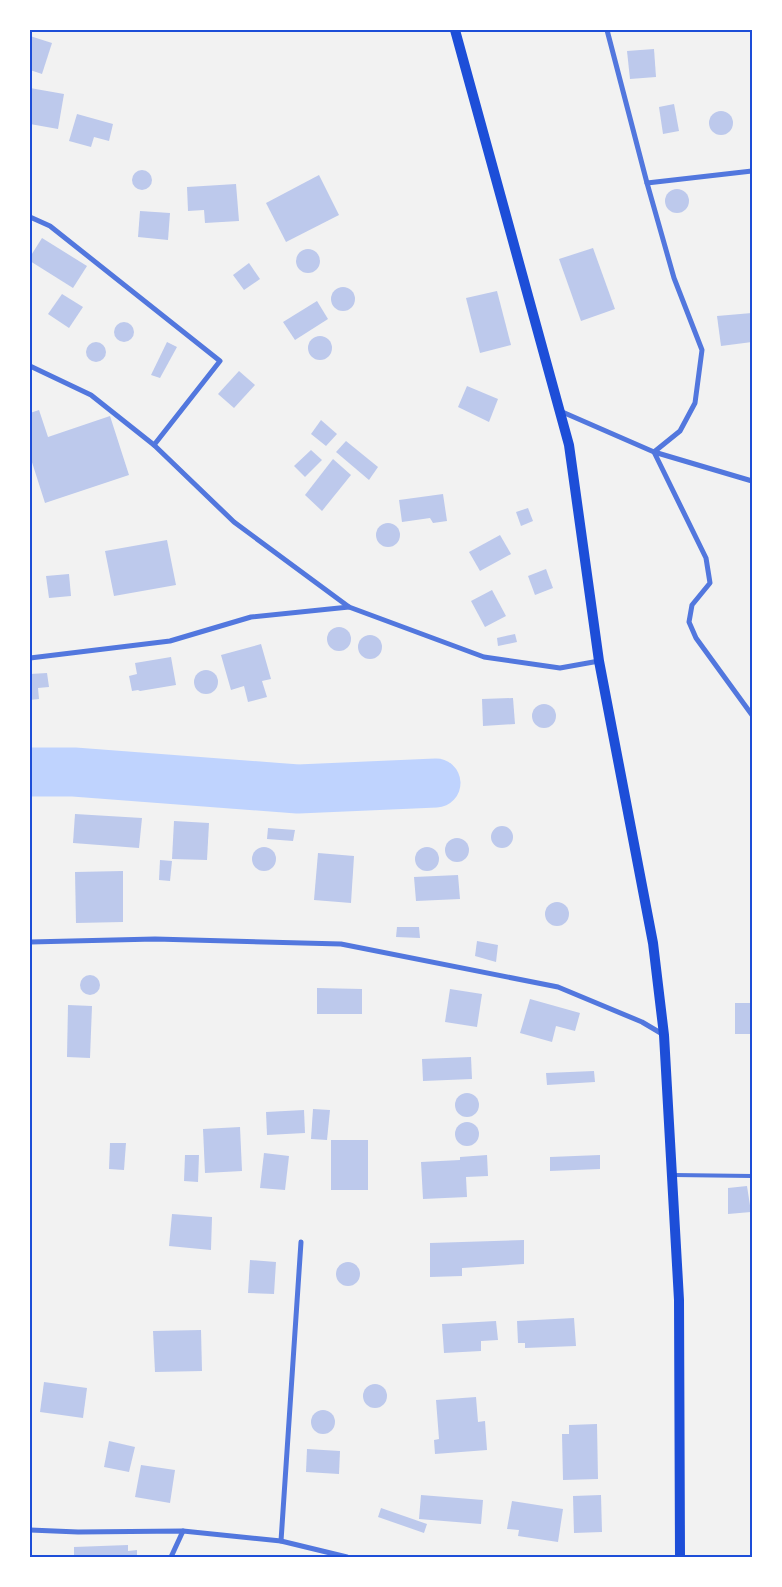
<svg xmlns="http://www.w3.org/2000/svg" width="782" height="1587" font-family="'Open Sans',sans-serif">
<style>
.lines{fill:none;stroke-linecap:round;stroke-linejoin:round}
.river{stroke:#bfd3fe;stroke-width:49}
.building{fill:#bdc9ec}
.service{stroke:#5277de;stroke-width:4}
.minor{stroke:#5277de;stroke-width:5}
.secondary{stroke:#1d4ed8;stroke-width:10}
.neatline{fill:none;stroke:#1d4ed8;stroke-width:2}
</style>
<rect width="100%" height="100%" fill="#f2f2f2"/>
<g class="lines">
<polyline class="river" points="30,772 74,772 298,789 436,783"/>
</g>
<g class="building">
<polygon points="30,36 52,43 42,74 30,70"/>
<polygon points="654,49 656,77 630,79 627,51"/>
<polygon points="30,88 64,94 58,129 30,124"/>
<polygon points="674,104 679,131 663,134 659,107"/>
<circle cx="721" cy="123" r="12"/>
<polygon points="77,114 113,124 109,141 94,137 91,147 69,141"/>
<circle cx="142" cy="180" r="10"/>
<polygon points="319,175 339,215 286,242 266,203"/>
<polygon points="236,184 239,221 205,223 204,210 188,211 187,187"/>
<circle cx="677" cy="201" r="12"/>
<polygon points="140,211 170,213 168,240 138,237"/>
<polygon points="42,238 87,266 73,288 30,261 30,257"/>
<polygon points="593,248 615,309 581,321 559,259"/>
<circle cx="308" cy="261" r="12"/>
<polygon points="249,263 260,279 244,290 233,275"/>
<circle cx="343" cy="299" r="12"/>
<polygon points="497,291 511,345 480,353 466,298"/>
<polygon points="62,294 83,307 69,328 48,314"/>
<polygon points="317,301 328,319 295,340 283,322"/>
<polygon points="752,313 752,342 721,346 717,316"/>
<circle cx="124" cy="332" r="10"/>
<circle cx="320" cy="348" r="12"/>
<polygon points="167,342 177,347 160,378 151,375"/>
<circle cx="96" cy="352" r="10"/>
<polygon points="239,371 255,385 234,408 218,394"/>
<polygon points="467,386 498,399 489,422 458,407"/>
<polygon points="39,410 48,437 110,416 129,475 45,503 30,456 30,413"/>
<polygon points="321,420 337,434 326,446 311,434"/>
<polygon points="346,441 378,467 369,480 336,452"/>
<polygon points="311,450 322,460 305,477 294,466"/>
<polygon points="333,459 351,475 322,511 305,495"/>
<polygon points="443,494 447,521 433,523 430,518 402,522 399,500"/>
<polygon points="528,508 533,521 521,526 516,512"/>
<circle cx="388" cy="535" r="12"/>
<polygon points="500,535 511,554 480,571 469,552"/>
<polygon points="167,540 176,585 114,596 105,551"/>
<polygon points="546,569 553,588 535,595 528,576"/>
<polygon points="69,574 71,596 49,598 46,576"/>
<polygon points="492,590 506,616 485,627 471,601"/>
<circle cx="339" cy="639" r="12"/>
<polygon points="515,634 517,642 498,646 497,638"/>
<circle cx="370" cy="647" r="12"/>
<polygon points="261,644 271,679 262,681 267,697 248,702 244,686 231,690 221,655"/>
<polygon points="171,657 176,685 140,691 138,690 132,691 129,676 137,674 135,663"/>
<circle cx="206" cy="682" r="12"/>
<polygon points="47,673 49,687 38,688 39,699 30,700 30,674"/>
<polygon points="513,698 515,724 483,726 482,699"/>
<circle cx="544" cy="716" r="12"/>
<polygon points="75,814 142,818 139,848 73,843"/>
<polygon points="174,821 209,823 207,860 172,859"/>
<circle cx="502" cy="837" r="11"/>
<polygon points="268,828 295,830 293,841 267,839"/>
<circle cx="457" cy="850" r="12"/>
<circle cx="427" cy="859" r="12"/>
<circle cx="264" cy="859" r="12"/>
<polygon points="318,853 354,856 351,903 314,900"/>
<polygon points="160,860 172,861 170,881 159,880"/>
<polygon points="123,871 123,922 76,923 75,872"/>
<polygon points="458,875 460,899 416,901 414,877"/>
<circle cx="557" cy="914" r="12"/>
<polygon points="397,927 419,927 420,938 396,937"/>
<polygon points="477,941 498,945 496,962 475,956"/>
<circle cx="90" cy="985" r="10"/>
<polygon points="317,988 362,989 362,1014 317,1014"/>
<polygon points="450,989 482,994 477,1027 445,1022"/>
<polygon points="530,999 580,1013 575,1031 556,1026 552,1042 520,1033"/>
<rect x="735" y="1003" width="17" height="31"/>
<polygon points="68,1005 92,1006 90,1058 67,1057"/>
<polygon points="471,1057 472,1079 423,1081 422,1059"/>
<polygon points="594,1071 595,1082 547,1085 546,1073"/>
<circle cx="467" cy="1105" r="12"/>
<polygon points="313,1109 330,1110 327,1140 311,1139"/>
<polygon points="304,1110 305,1133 267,1135 266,1112"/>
<circle cx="467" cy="1134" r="12"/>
<polygon points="240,1127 242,1171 205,1173 203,1129"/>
<rect x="331" y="1140" width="37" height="50"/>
<polygon points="110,1143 126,1143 124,1170 109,1169"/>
<polygon points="264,1153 289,1156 285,1190 260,1188"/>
<polygon points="185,1155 199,1155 198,1182 184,1181"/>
<polygon points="487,1155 488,1176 466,1177 467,1197 423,1199 421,1162 460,1160 460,1157"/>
<polygon points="600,1155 600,1169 550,1171 550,1157"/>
<polygon points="747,1186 751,1212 728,1214 728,1188"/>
<polygon points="172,1214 212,1217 211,1250 169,1246"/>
<polygon points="524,1240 524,1264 462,1268 462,1276 430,1277 430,1243"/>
<polygon points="250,1260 276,1262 274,1294 248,1293"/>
<circle cx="348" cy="1274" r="12"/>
<polygon points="574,1318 576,1346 525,1348 525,1343 518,1343 517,1321"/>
<polygon points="496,1321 498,1340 481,1341 481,1351 444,1353 442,1324"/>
<polygon points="201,1330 202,1371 155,1372 153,1331"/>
<polygon points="44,1382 87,1388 83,1418 40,1412"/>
<circle cx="375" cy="1396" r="12"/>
<polygon points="476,1397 478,1422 485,1421 487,1450 435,1454 434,1440 439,1439 436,1400"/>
<circle cx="323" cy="1422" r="12"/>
<polygon points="597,1424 598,1479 563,1480 562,1434 569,1434 569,1425"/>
<polygon points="109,1441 135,1447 129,1472 104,1467"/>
<polygon points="307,1449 340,1451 339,1474 306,1472"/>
<polygon points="141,1465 175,1470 170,1503 135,1497"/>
<polygon points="421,1495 483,1500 481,1524 419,1519"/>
<polygon points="601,1495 602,1532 574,1533 573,1496"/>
<polygon points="512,1501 563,1509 558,1542 518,1536 519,1530 507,1529"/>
<polygon points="381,1508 427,1524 424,1533 378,1517"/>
<polygon points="128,1545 128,1551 137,1550 137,1557 74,1557 74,1547"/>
</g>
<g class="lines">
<polyline class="service" points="674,1175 752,1176"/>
<g class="minor">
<polyline points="607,30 647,183"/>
<polyline points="752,171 647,183 674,278 702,350 695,403 680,431 654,452 706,558 710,583 692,605 689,622 696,638 752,715"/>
<polyline points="30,217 50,226 220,361 154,445"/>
<polyline points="30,366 91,395 154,445 234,522 349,607 484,657 560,668 599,661"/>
<polyline points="560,411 654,452 752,481"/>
<polyline points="30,658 170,641 251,617 349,607"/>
<polyline points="30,942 155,939 341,944 558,987 642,1022 664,1035"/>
<polyline points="30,1530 78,1532 183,1531 281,1541 347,1557"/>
<polyline points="281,1541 301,1242"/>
<polyline points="171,1557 183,1531"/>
</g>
<polyline class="secondary" points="455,30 569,445 599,661 653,943 664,1035 679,1300 680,1557"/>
</g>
<rect width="782" height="1587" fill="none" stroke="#ffffff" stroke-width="62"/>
<rect x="31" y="31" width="720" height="1525" class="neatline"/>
</svg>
